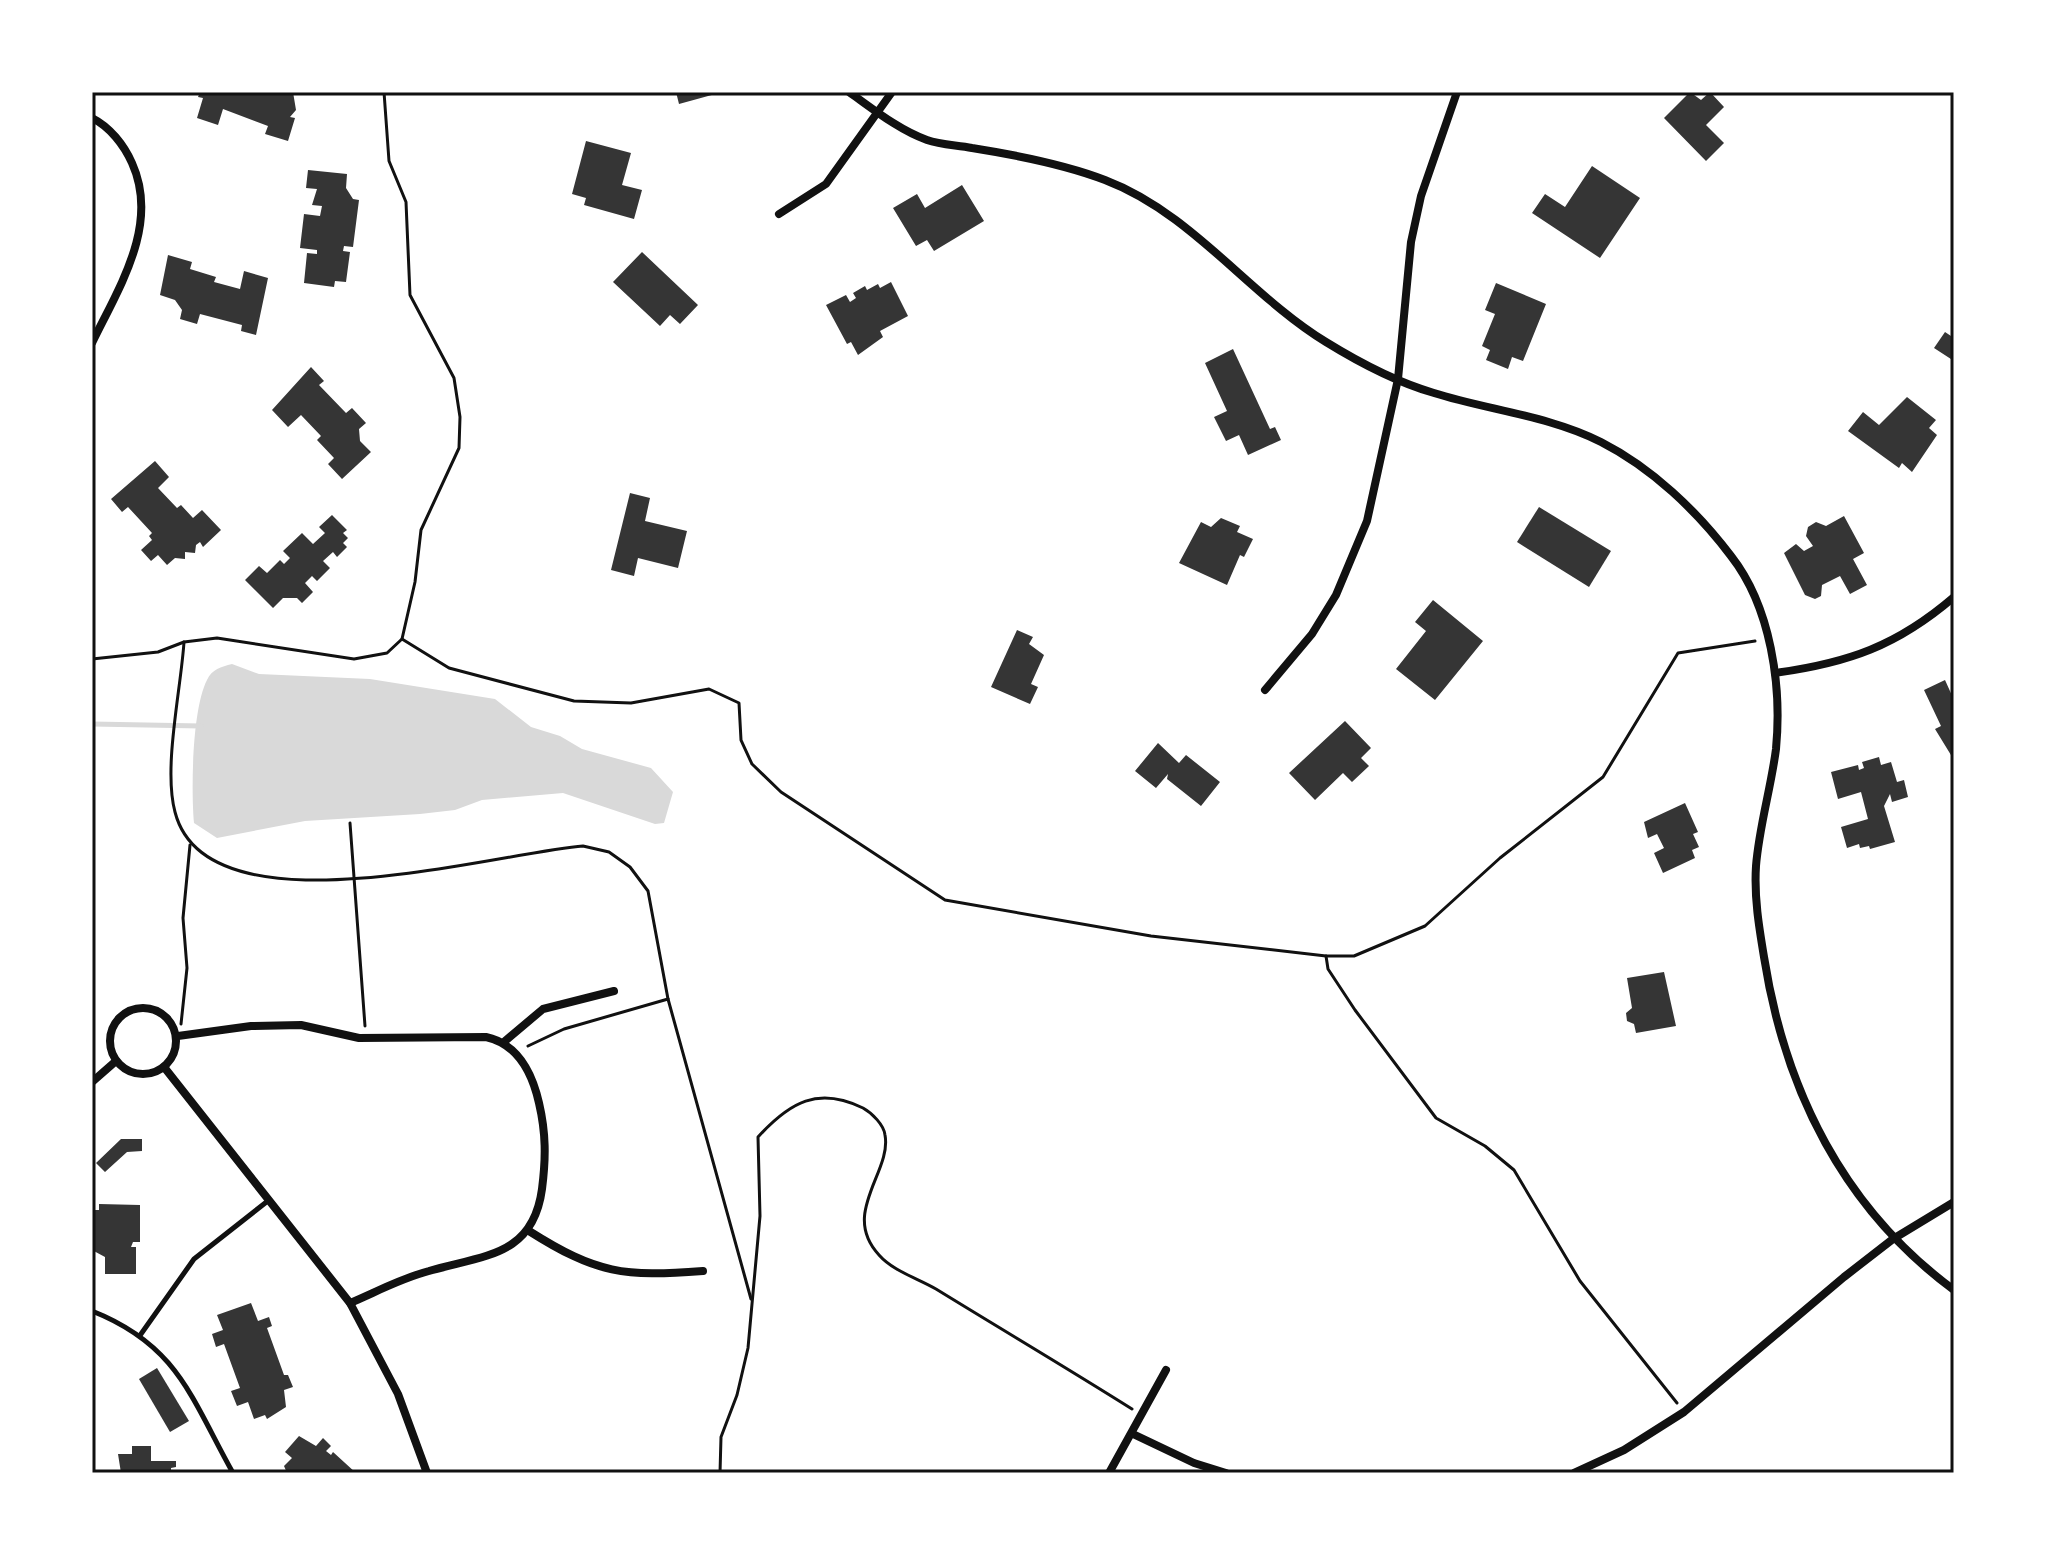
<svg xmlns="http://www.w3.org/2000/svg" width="2046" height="1565" font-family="'Asap Condensed',sans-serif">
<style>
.water{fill:#d9d9d9}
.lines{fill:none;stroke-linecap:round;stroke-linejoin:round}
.stream{stroke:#d9d9d9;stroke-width:5}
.building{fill:#353535}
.path{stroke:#111;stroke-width:3}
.service{stroke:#111;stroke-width:5}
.minor{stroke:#111;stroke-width:8}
.neatline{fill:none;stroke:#111;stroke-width:3}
</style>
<rect width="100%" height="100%" fill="#fff"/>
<path class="water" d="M 232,664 L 259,674 L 370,679 L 495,699 L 531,727 L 560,736 L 582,749 L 651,768 L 673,792 L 664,823 L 655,824 L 563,793 L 482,800 L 455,810 L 420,814 L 305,821 L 217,838 L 194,823 C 191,790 192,709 207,680 C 212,669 221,667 232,664 Z"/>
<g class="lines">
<polyline class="stream" points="92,724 201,726"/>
</g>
<g class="building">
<polygon points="200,92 293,92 296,110 290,117 295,118 288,141 265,134 268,126 223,109 218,125 197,118 203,98 198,97"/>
<polygon points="676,92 719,92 719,93 679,104"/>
<polygon points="1690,92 1701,100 1710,92 1724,107 1706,125 1724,143 1706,161 1664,118"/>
<polygon points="586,141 631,153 622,185 642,190 634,219 584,205 586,198 572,194"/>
<polygon points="1592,166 1640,198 1600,258 1532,213 1545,194 1565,207"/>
<polygon points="308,170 347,174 346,188 353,199 359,200 353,247 344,246 343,251 350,252 346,282 335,281 334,287 304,283 307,253 317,254 317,250 300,248 304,214 320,216 322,206 312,205 317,189 306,188"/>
<polygon points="962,185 984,221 934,251 927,240 916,246 893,208 917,194 925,208"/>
<polygon points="642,252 698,305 680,324 670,315 660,326 613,282"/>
<polygon points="168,255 192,262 190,269 216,277 214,282 240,289 244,271 268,278 256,335 241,331 242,325 200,314 197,324 180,319 182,310 175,300 160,295"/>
<polygon points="891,282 908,316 880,331 883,337 858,355 851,342 847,344 826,305 846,295 850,302 856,298 853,293 865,286 867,290 878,284 880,288"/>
<polygon points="1496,283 1546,304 1523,361 1512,357 1508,369 1486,360 1490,350 1482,346 1495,314 1485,310"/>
<polygon points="1945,332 1951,336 1954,333 1954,361 1934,348"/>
<polygon points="1233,349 1270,429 1275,427 1281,440 1248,455 1239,435 1226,441 1214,417 1227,411 1205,363"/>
<polygon points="311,367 324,381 319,385 346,413 352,408 366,423 359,429 360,441 371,452 342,479 328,464 334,458 317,440 321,436 301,415 288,427 272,410"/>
<polygon points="1907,397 1936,420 1929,428 1937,435 1912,472 1902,463 1899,468 1848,431 1863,412 1879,425"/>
<polygon points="155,461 169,477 158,488 177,508 181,505 193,518 202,510 221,530 203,547 200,542 196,545 195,553 185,552 185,559 175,558 167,565 158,555 151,561 141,550 152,540 149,536 152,533 128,507 122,512 111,499"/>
<polygon points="630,493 650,498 645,521 687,531 678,568 638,558 634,576 611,570"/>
<polygon points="1539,507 1611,551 1589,587 1517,542"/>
<polygon points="332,515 347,530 343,533 348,538 343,543 347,547 337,557 333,552 323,561 330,568 317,581 312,576 305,583 313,592 302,603 297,598 283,598 273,608 245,580 259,566 267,573 280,560 284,564 290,558 283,551 302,533 313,544 325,533 319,527"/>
<polygon points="1844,516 1864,553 1853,559 1867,585 1850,594 1840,576 1822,585 1821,596 1815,599 1805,595 1784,553 1796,544 1804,551 1813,546 1806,536 1808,527 1816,522 1826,526"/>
<polygon points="1221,518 1240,526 1237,532 1253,539 1244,557 1240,555 1227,585 1179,563 1201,522 1211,527"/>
<polygon points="1433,600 1483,641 1435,700 1396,669 1426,631 1415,622"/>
<polygon points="1017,630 1033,637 1029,644 1044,655 1031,684 1038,687 1030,704 991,687"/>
<polygon points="1945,680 1954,700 1954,760 1935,729 1941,726 1924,690"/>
<polygon points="1345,721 1371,748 1361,758 1369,766 1352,782 1343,773 1315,800 1289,773"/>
<polygon points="1158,743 1179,763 1186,755 1220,782 1201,806 1167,779 1168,774 1156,788 1135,771"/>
<polygon points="1879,757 1881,765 1891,762 1897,782 1904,780 1908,797 1892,802 1890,794 1884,806 1895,842 1870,849 1869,846 1860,848 1859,844 1847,848 1841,827 1868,819 1861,792 1838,799 1831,772 1858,765 1859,770 1864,768 1862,762"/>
<polygon points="1685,803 1698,832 1693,834 1699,847 1692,850 1695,858 1663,873 1654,853 1664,848 1657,834 1648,838 1644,822"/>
<polygon points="1664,972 1676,1026 1636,1033 1634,1024 1627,1021 1626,1013 1632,1008 1627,978"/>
<polygon points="121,1139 142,1139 142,1151 127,1152 105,1172 96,1163"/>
<polygon points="99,1204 140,1205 140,1242 133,1242 131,1247 136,1247 136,1274 105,1274 105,1257 92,1250 92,1210 99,1210"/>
<polygon points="251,1303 258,1321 269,1317 272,1326 267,1328 284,1375 288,1375 293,1387 284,1390 286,1407 267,1419 265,1415 254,1419 248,1402 237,1406 231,1391 240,1388 224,1344 216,1347 212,1334 223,1330 217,1315"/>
<polygon points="157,1368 189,1421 170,1432 139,1379"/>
<polygon points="299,1436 316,1446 323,1438 331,1446 326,1451 331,1455 333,1452 356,1473 287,1473 284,1466 292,1458 285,1452"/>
<polygon points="132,1446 151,1446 151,1461 176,1461 176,1467 171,1468 171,1473 121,1473 118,1454 132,1454"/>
</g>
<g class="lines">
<g class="path">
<polyline points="384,92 389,161 406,202 410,295 454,378 460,417 459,448 421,530 415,582 402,639"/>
<path d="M 184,642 C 181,689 163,768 175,812 C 207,937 494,853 583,846 L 609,852 L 630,867 L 648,891 L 668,999 L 751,1299"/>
<polyline points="92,659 158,652 184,642 217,638 354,659 387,653 402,639 449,668 574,701 631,703 709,689 739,703 741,740 752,764 781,792 945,900 1151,936 1326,956 1354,956 1425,926 1500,858 1603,777 1678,653 1755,641"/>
<polyline points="350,823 365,1026"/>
<polyline points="1326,956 1328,969 1355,1010 1436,1118 1485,1146 1514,1170 1580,1281 1677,1403"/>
<polyline points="181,1024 187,968 183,918 190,845"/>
<polyline points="528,1046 564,1029 668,999"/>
<path d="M 720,1473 L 721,1437 L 737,1395 L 748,1348 L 760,1216 L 758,1137 C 790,1102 818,1086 863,1108 C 872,1113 884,1125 885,1135 C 892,1172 840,1213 879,1255 C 893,1271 917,1278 936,1289 C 1001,1329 1067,1368 1132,1409"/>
</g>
<g class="service">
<path d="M 92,1311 C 178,1345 191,1398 233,1473"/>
<polyline points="141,1334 194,1259 269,1200"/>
</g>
<g class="minor">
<path d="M 849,92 C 873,109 899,130 927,140 C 941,145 957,145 972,148 C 1016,155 1064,164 1105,180 C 1192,213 1249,295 1326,342 C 1360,363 1396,382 1434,393 C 1488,410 1550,416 1601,442 C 1652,468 1697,511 1731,556 C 1771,607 1782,686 1776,749 C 1771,788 1759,827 1756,866 C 1754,897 1759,927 1764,957 C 1785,1091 1844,1209 1954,1290"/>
<path d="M 92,118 C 110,127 124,145 132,163 C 160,225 119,287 92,343"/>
<polyline points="779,214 826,184 892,92"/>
<path d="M 1775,673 C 1848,663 1897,646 1954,597"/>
<polyline points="1265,690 1312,634 1336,595 1367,521 1398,379 1411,242 1421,196 1457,92"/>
<circle cx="143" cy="1041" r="33"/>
<path d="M 178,1036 L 251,1026 L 301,1025 L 359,1038 L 486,1037 C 518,1044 532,1072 539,1103 C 546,1133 546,1158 542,1189 C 533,1256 485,1255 429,1271 C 402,1278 376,1292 350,1303"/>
<polyline points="505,1041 543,1009 614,991"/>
<polyline points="164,1067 350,1303 398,1394 427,1473"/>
<polyline points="92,1082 116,1061"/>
<path d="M 529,1231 C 597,1274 624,1277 703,1271"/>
<polyline points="1133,1434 1194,1463 1226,1473"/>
<polyline points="1109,1473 1166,1370"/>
<polyline points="1574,1473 1624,1450 1684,1412 1844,1277 1893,1239 1954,1202"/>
</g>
</g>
<rect width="2046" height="1565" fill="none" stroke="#ffffff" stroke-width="188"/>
<rect x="94" y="94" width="1858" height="1377" class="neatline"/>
</svg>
